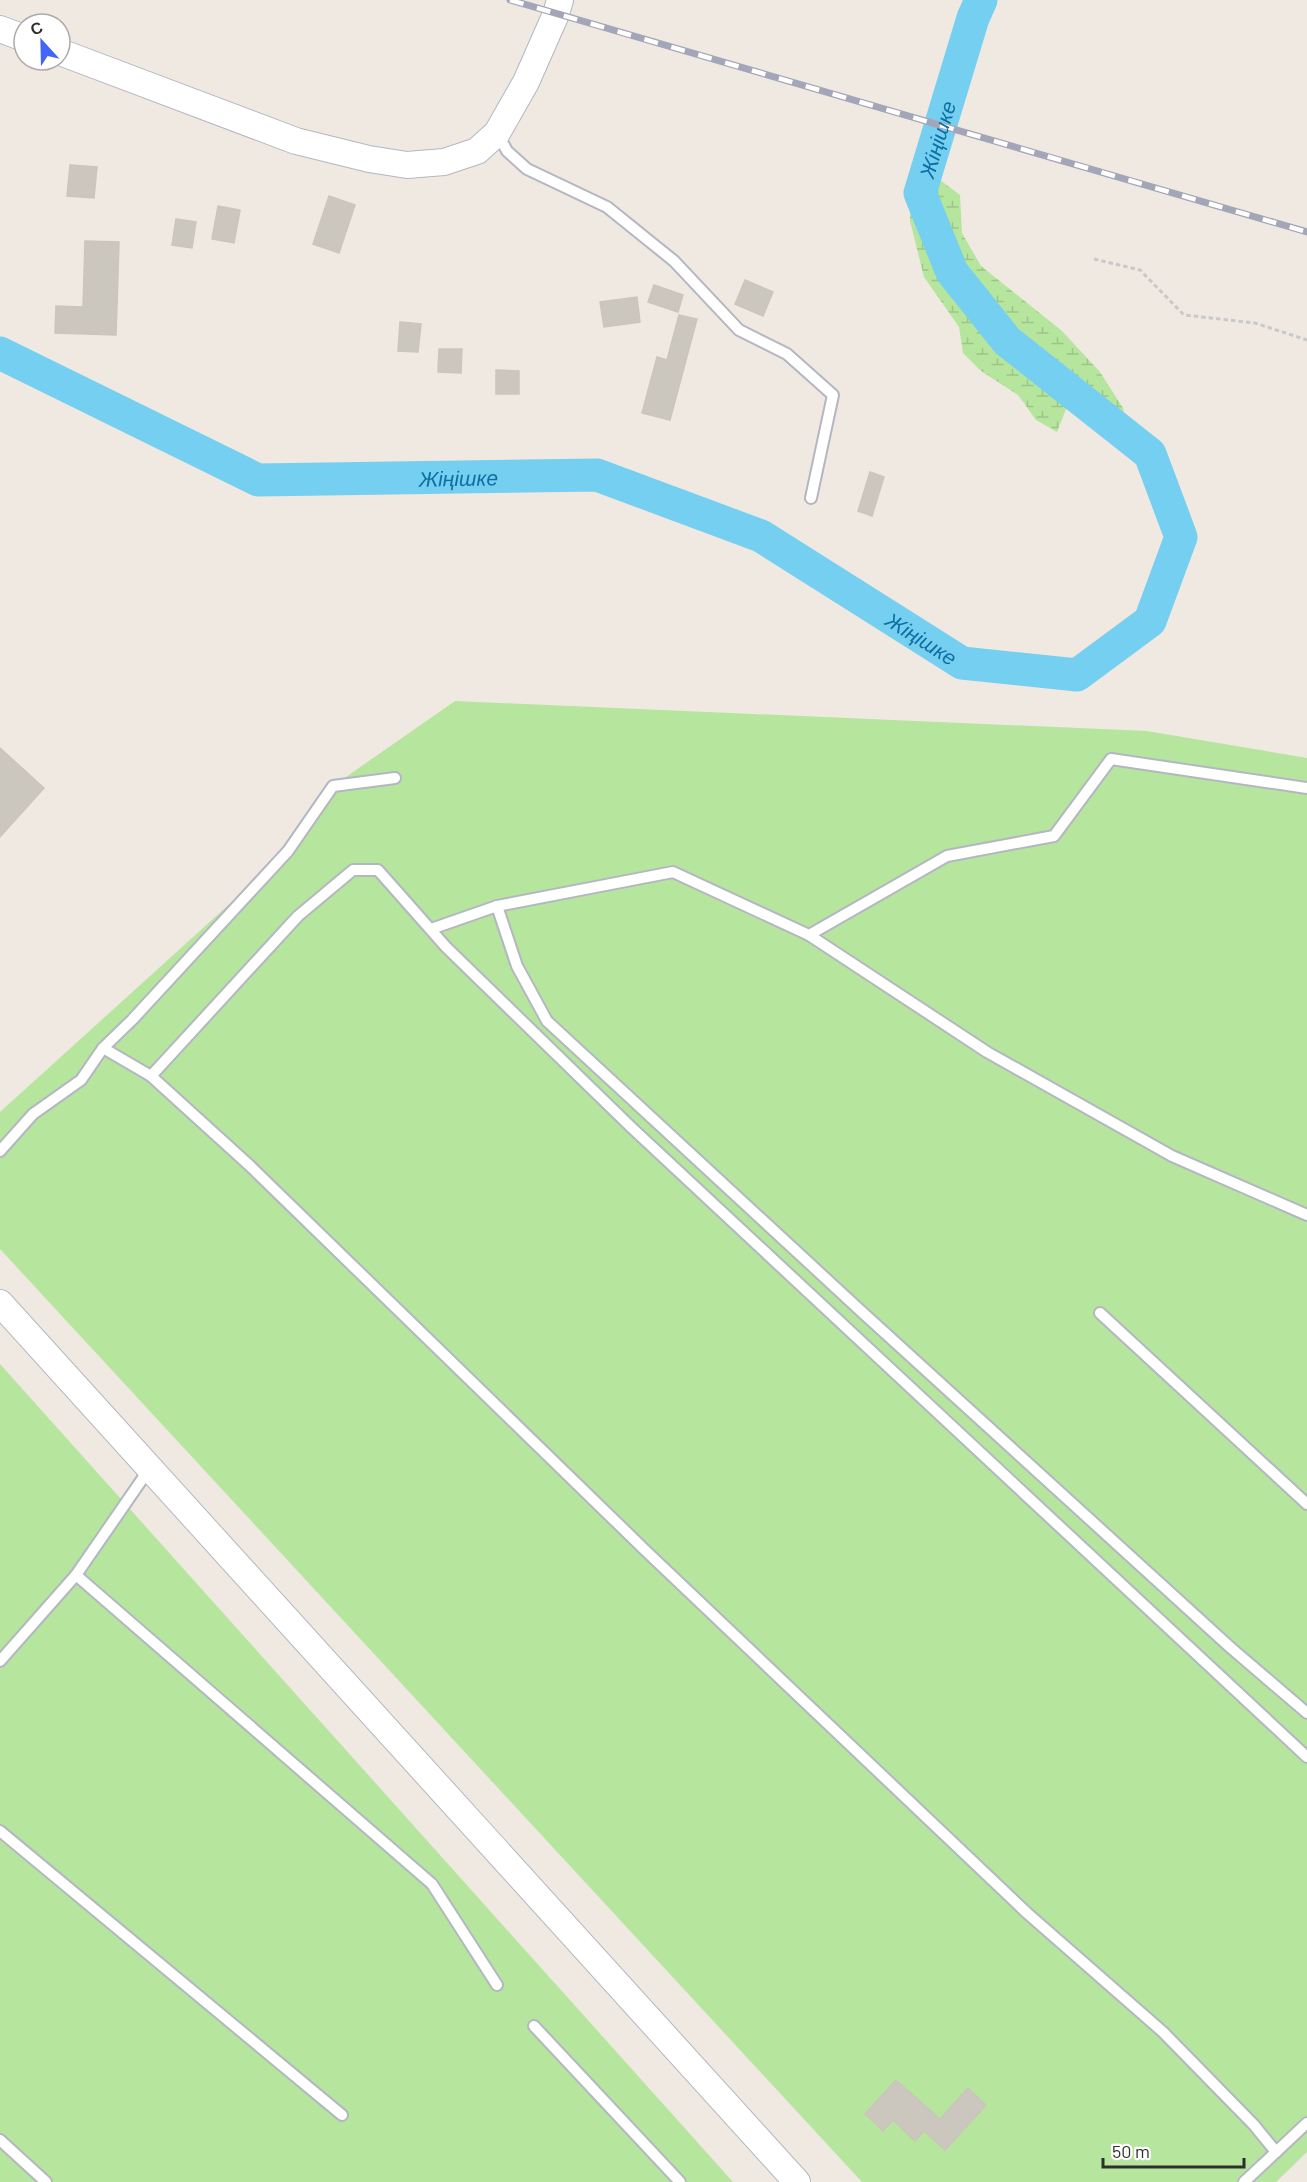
<svg xmlns="http://www.w3.org/2000/svg" width="1307" height="2182" font-family="Barlow,sans-serif">
<style>
.wetland{fill:url(#wetland-marsh)}
.park{fill:#b6e59e}
.lines{fill:none;stroke-linecap:round;stroke-linejoin:round}
.river{stroke:#75cff0;stroke-width:33}
.building{fill:#cbc7bf;stroke:#cbc5ba;stroke-width:1.5}
.service-casing{stroke:#b4b7c1;stroke-width:14}
.tertiary-casing{stroke:#b4b7c1;stroke-width:28}
.path{stroke:#c9c9c9;stroke-width:3;stroke-dasharray:4.5 3;stroke-linecap:butt}
.service{stroke:#fff;stroke-width:10}
.tertiary{stroke:#fff;stroke-width:26}
.rail-casing{stroke:#a3a6b8;stroke-width:7}
.rail{stroke:#fff;stroke-width:4.5;stroke-dasharray:14;stroke-linecap:butt}
.labels{text-anchor:middle;dominant-baseline:central;stroke-width:5;stroke-linejoin:round;paint-order:stroke}
.water-label{font-size:21px;font-style:italic;fill:#0d6fa3;stroke:#fff}
</style>
<defs>
<pattern id="wetland-marsh" width="20" height="14" patternUnits="userSpaceOnUse" patternTransform="scale(1.5)"><rect width="20" height="14" fill="#b6e59e"/><path d="M1 5h8M5 5V1M11 12h8M15 12V8" fill="none" stroke="#9dc588"/></pattern>
</defs>
<rect width="100%" height="100%" fill="#efe9e1"/>
<polygon class="wetland" points="932,174 960,195 962,233 981,266 1062,331 1100,372 1123,408 1125,417 1113,433 1066,409 1057,432 1036,420 1018,395 981,371 963,353 959,327 924,277 910,221 910,205 913,185"/>
<g class="park">
<polygon points="455,701 1147,731 1307,758 1307,2152 1276,2182 862,2182 0,1249 0,1112 288,851 333,786"/>
<polygon points="0,1364 733,2182 0,2182"/>
</g>
<g class="lines">
<path class="river" id="s1" d="M 0,353 L 258,480 L 597,475 L 761,536 L 962,663 L 1077,675 L 1150,621 L 1181,537 L 1150,454 L 1007,341 L 952,272 L 920,193 L 973,18 L 981,0"/>
</g>
<g class="building">
<polygon points="70,165 97,167 94,198 67,196"/>
<polygon points="329,196 355,205 339,253 313,244"/>
<polygon points="218,206 240,210 234,243 212,239"/>
<polygon points="176,219 196,222 192,248 172,245"/>
<polygon points="85,241 119,242 116,335 55,333 56,306 83,307"/>
<polygon points="745,280 773,292 763,316 735,304"/>
<polygon points="654,285 683,295 678,312 648,302"/>
<polygon points="637,297 640,322 604,327 600,302"/>
<polygon points="679,315 697,319 670,420 642,413 657,357 667,360"/>
<polygon points="400,322 421,324 418,352 398,351"/>
<polygon points="439,349 462,349 461,373 438,372"/>
<polygon points="496,370 519,371 519,394 496,394"/>
<polygon points="870,472 884,477 872,516 858,511"/>
<polygon points="0,748 44,788 0,837"/>
<polygon points="896,2080 940,2119 968,2088 986,2105 945,2150 924,2131 915,2141 893,2120 883,2131 865,2114"/>
</g>
<g class="lines">
<defs>
<g id="service">
<polyline points="498,134 507,151 527,169 607,207 674,261 739,330 787,354 833,395 811,498"/>
<polyline points="431,929 497,906"/>
<polyline points="809,935 947,856 1054,836 1111,759 1307,788"/>
<polyline points="103,1048 151,1076 298,916 353,870 378,870 446,947 632,1128 1307,1757"/>
<polyline points="151,1076 249,1165 648,1553 1027,1913 1163,2032 1254,2125 1276,2152"/>
<polyline points="0,1151 33,1114 81,1080 103,1048 132,1020 288,851 333,786 395,778"/>
<polyline points="1307,1215 1172,1156 987,1052 809,935 673,872 497,906 517,966 547,1021 862,1312 1231,1648 1307,1713"/>
<polyline points="1100,1313 1307,1504"/>
<polyline points="76,1575 432,1884 497,1985"/>
<polyline points="0,1661 76,1575 143,1478 145,1467"/>
<polyline points="0,1831 342,2115"/>
<polyline points="534,2026 680,2182"/>
<polyline points="0,2140 46,2182"/>
<polyline points="1244,2182 1307,2123"/>
</g>
<g id="tertiary">
<polyline points="0,29 24,38"/>
<polyline points="60,52 296,141 369,159 407,165 444,162 477,151 497,133 526,82 556,14 560,0"/>
<polyline points="0,1303 797,2182"/>
</g>
</defs>
<use href="#service" class="service-casing"/>
<use href="#tertiary" class="tertiary-casing"/>
<polyline class="path" points="1094,259 1140,270 1184,315 1255,323 1307,340"/>
<use href="#service" class="service"/>
<use href="#tertiary" class="tertiary"/>
<defs>
<polyline id="rail" points="510,0 1307,232"/>
</defs>
<use href="#rail" class="rail-casing"/>
<use href="#rail" class="rail"/>
</g>
<g class="labels">
<g class="water-label">
<text stroke="none"><textPath href="#s1" startOffset="1836">Жіңішке</textPath></text>
<text stroke="none"><textPath href="#s1" startOffset="488">Жіңішке</textPath></text>
<text stroke="none"><textPath href="#s1" startOffset="992">Жіңішке</textPath></text>
</g>
</g>
<g transform="translate(42 42) rotate(338)"><circle r="28" fill="#ffffff" stroke="#ababab" stroke-width="1.5"/>
<path d="M0-4.5L10 22L0 15L-10 22Z" fill="#4264fb"/>
<text y="-9" font-size="16" font-weight="bold" text-anchor="middle" fill="#2e2e2e">С</text>
</g>
<path d="M1103 2158v9h141v-9" fill="none" stroke="#2e2e2e" stroke-width="3"/>
<text x="1112" y="2158" font-size="18" fill="#2e2e2e" stroke="#ffffff" stroke-width="4.5" paint-order="stroke">50 m</text>
</svg>
